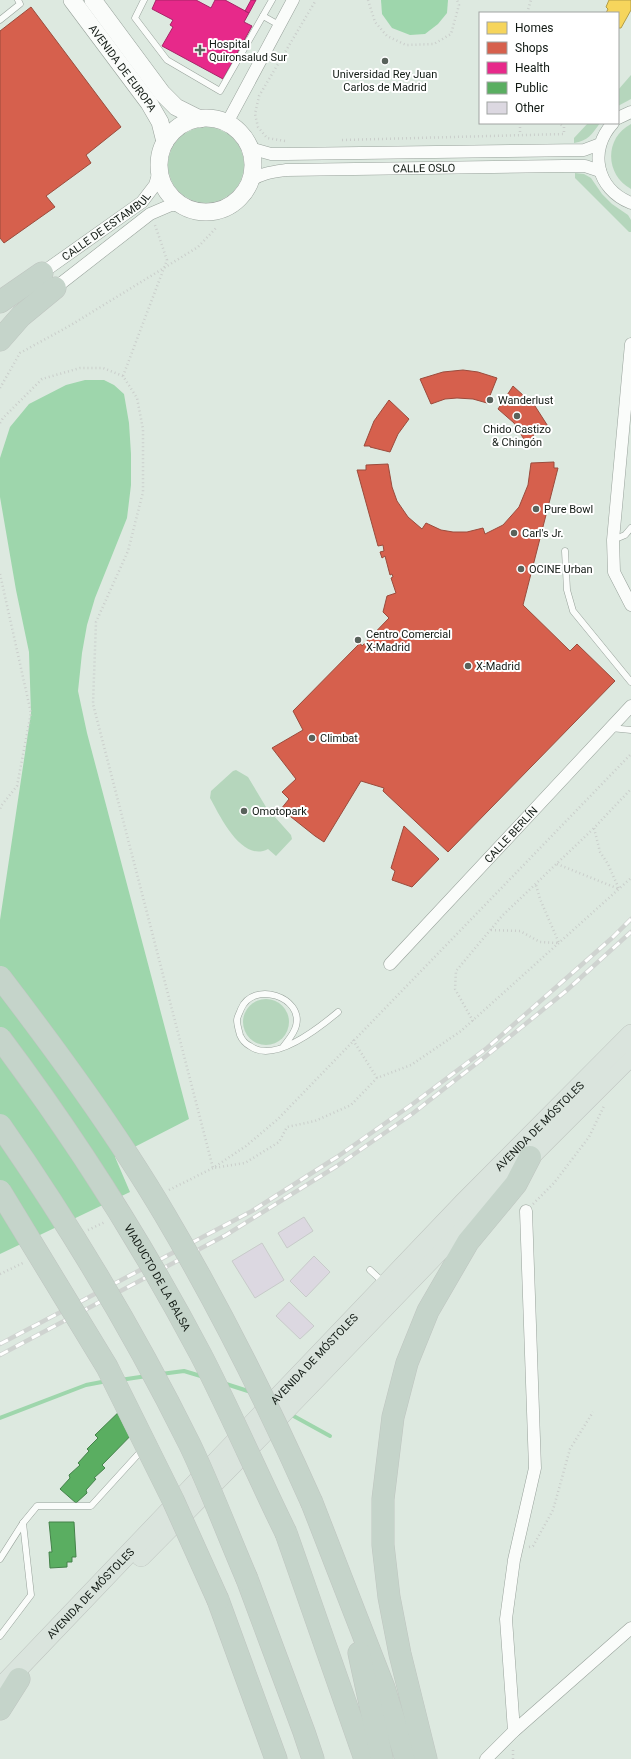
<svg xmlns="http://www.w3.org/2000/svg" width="631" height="1759" font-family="Roboto,sans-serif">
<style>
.green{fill:#b5d6bc}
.water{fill:#9ed6ac}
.homes{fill:#f6d55c;stroke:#b29d46}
.shops{fill:#d6604d;stroke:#9b4b3c}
.health{fill:#e7298a;stroke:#a72467}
.public{fill:#5aae61;stroke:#44824a}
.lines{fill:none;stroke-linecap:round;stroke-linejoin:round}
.stream{stroke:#9ed6ac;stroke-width:4}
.building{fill:#dcd8e1;stroke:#c7cac9}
.lane-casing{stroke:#98a29b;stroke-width:7}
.street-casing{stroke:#98a29b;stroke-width:13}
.secondary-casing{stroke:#98a29b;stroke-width:18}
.primary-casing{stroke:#bfc5c0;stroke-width:20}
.highway-casing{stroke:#bfc5c0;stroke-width:23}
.path{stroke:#cacecb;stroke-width:2.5;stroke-dasharray:1 3;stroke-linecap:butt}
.lane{stroke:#fafcfa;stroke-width:6}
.street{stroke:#fafcfa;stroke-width:12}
.secondary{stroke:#fafcfa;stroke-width:17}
.primary{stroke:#dae4dd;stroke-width:19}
.highway{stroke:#c5d4ca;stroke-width:22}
.rail-casing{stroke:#cfd3d0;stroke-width:4.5}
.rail{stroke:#fff;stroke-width:3;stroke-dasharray:9;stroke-linecap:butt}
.highway-bridge-casing{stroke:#bfc5c0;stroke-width:23;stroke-linecap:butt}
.highway-bridge{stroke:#c5d4ca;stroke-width:22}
.poi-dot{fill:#59625b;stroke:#fff;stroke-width:1.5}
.labels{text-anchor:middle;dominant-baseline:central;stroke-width:4;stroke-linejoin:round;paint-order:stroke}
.poi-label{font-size:11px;fill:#121a14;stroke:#fff;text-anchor:start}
.street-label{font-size:11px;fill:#121a14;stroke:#fff}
</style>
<rect width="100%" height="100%" fill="#dde9e0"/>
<g class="green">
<polygon points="631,75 631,99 618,106 618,90"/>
<path d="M 588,123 L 600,123 C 592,134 588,141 574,143 L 574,138 Z"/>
<path d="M 631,124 L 631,189 C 605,175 604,138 631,124 Z"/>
<circle cx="206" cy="165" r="38"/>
<polygon points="575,173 584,174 591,178 602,194 612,204 628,215 631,220 631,232 629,232 575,178"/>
<path d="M 236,770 L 248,777 L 266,807 L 291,835 L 292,839 L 276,856 L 268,849 C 242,863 220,816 210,798 L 211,791 L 233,771 Z"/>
<circle cx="266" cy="1022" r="23"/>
</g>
<g class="water">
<polygon points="381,0 448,0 447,13 438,24 425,34 410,35 392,28 382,14"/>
<polygon points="85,380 104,380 114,385 124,394 129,423 131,454 131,485 127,518 95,598 87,625 82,653 78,691 87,733 189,1119 115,1157 130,1192 0,1254 0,920 31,713 29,652 16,590 0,497 0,458 10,427 29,404 66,385"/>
</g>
<polygon class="homes" points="609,0 631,0 631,10 621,28 618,28 618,36 618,13 606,13 608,9 606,7"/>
<g class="shops">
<polygon points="31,7 121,127 86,155 91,163 46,196 55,207 4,243 0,238 0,31"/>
<polygon points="463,370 478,372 497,378 487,403 473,399 457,398 445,399 431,404 420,379 443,372"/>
<polygon points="513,386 535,406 551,431 548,432 547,429 533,435 534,438 525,441 514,423 498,409"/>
<polygon points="389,400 409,419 398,434 390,452 370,447 370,446 364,446 374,421"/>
<polygon points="554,462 554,468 558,468 523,605 570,651 577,644 615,681 448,852 383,791 384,788 361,781 324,842 315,836 281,809 289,799 282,792 296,779 272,748 303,730 293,711 360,643 362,646 389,618 383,612 387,596 396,593 391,578 393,577 392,574 390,575 385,556 382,558 380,552 384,551 383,545 378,546 357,470 366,470 366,465 388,464 392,487 397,501 408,517 422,529 426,523 441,530 453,532 467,532 483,528 485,534 503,525 519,507 528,485 531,463"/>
<polygon points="404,826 439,859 412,887 392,880 395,871 391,868"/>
</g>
<g class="health">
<polygon points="156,0 196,0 211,8 215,0 225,0 249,13 244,22 252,26 223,79 162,46 173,27 170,25 173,20 152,9"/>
<polygon points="251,0 256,0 249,13 245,11"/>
</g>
<g class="public">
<polygon points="127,1404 144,1422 102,1465 105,1468 94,1478 96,1479 86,1490 87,1493 76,1503 60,1489 70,1478 69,1475 80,1465 78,1463 89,1451 87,1449 98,1438 95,1435"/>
<polygon points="49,1522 74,1522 76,1557 72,1557 72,1562 67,1562 67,1567 50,1568 49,1552 52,1552"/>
</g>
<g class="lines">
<g class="stream">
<polyline points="161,1374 184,1371 204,1377"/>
<polyline points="120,1380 147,1376"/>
<polyline points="223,1383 251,1392"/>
<polyline points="290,1414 330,1436"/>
<polyline points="0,1418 86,1385 107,1381"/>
</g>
</g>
<g class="building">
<polygon points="304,1217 313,1231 287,1248 278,1233"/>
<polygon points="262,1243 284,1280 255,1298 232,1261"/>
<polygon points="314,1256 330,1272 306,1297 290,1281"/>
<polygon points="289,1302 314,1326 300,1339 276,1316"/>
</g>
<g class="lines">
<defs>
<g id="lane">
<polyline points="144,0 135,18 167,60 220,91 272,0"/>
<polyline points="263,16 279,25"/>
<polyline points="0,20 20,4 18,0"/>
<polyline points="613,540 625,535 631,528"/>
<polyline points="565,551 567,590 573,611 631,682"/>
<polyline points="611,728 631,730"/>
<path d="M 283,1047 C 288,1040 294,1034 296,1026 C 304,997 253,980 241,1009 C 240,1012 237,1017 237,1020 C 237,1025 239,1031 240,1035 C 242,1040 246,1044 250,1046 C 274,1064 319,1028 338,1012"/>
<polyline points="370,1270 383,1282"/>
<polyline points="0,1559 23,1523 37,1506 91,1506 142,1450 143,1451"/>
<polyline points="0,1636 31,1595 23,1523"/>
</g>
<g id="street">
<polyline points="618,118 631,112"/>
<polyline points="227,123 293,0"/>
<path d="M 613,123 C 588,150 596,189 631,203"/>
<polyline points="250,148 271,154 286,154 584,150 600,144"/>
<path id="s1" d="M 250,181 C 262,173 272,172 286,170 L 564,166 L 585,166 L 600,171"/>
<path id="s2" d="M 39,275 L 142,202 L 155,185 L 159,171"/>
<polyline points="55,288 150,214 171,205 181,205"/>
<polyline points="631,344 613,540 614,572 631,605"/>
<path id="s3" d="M 390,964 L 631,706"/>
<polyline points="514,1731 506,1619 514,1560 535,1468 526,1211"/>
<polyline points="486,1759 514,1731 631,1628"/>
</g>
<g id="secondary">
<path id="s4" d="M 72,0 L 149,103 L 160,122 L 165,142"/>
<polyline points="93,0 162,93 176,107 200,119"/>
<circle cx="206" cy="165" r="47"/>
</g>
<g id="primary">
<polyline points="141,1557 259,1438 530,1157 631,1056"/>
<path id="s5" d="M 0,1688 L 464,1202 L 631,1034"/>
</g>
<g id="highway">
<polyline points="0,302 42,273"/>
<polyline points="0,340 21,316 55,288"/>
<polyline points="312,1503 384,1688 406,1759"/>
<polyline points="286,1533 365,1759"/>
<polyline points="247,1579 304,1732 313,1759"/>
<polyline points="218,1600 276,1759"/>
<polyline points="359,1653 382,1759"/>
<polyline points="0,1709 19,1679"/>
<polyline points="426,1759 400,1654 389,1597 383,1545 383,1499 393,1417 407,1363 428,1311 468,1242 516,1184 530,1157"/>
</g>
</defs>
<use href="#lane" class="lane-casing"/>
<use href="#street" class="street-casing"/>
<use href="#secondary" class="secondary-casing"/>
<use href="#primary" class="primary-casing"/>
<use href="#highway" class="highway-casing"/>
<g class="path">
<polyline points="368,0 375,22 387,36 406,45 434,44 451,34 459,5 457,0"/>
<polyline points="527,13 531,0"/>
<polyline points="520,123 520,135"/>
<polyline points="342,140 564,134 564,127 559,123"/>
<polyline points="285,141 267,138 258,127 255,114 259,96 316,0"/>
<polyline points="123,376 167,260 155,225"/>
<polyline points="0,388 20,353 71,325 198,247 216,228"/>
<polyline points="0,423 3,418 42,379 80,368 103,368 123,376 137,398 143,429 143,492 128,551 96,622 93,704 213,1168 245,1163 279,1142 287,1127 315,1121 351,1105 377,1078 411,1065 461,1031 631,878"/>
<polyline points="0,574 31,713 17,786 1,806 0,810"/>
<polyline points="557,864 619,889 608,864 600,852 594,828 631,789"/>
<polyline points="491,930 520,931 540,942 559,943 540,899 536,885"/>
<polyline points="473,1021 455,989 456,971 502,916 594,828"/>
<polyline points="353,1040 377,1078"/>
<polyline points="169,1190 213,1168 246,1146 278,1119 631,754"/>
<polyline points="533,1204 554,1183 589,1137 604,1106"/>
<polyline points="88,1230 105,1222"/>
<polyline points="0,1274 25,1262"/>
<polyline points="529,1547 533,1546 553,1510 570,1449 593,1412"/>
<polyline points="513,1759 513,1750"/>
</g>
<use href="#lane" class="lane"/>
<use href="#street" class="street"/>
<use href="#secondary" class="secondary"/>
<use href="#primary" class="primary"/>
<use href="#highway" class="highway"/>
<defs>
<g id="rail">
<polyline points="0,1344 252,1211 337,1157 414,1103 487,1048 612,938 631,919"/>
<polyline points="0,1355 226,1235 337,1166 412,1114 486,1056 566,991 631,932"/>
</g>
</defs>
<use href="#rail" class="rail-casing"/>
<use href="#rail" class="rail"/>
<defs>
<g id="highway-bridge">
<path d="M 0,977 C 58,1053 116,1132 165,1215 C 220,1308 268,1404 312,1503"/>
<path id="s6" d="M 0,1038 C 75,1138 143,1245 201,1355 C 231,1413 257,1474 286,1533"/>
<path d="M 0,1125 C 71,1227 135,1334 190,1445 C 211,1489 228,1535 247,1579"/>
<polyline points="0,1191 107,1367 173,1500 218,1600"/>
</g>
</defs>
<use href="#highway-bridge" class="highway-bridge-casing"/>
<use href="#highway-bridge" class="highway-bridge"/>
</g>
<g class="poi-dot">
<path d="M198 44h4v4h4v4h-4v4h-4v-4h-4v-4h4z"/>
<circle cx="385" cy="61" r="4"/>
<circle cx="490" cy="400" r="4"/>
<circle cx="517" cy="416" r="4"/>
<circle cx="536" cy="509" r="4"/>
<circle cx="514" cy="533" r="4"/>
<circle cx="521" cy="569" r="4"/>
<circle cx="358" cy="640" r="4"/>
<circle cx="468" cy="666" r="4"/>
<circle cx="312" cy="738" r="4"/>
<circle cx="244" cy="811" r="4"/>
</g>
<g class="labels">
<g class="poi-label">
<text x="209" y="44">Hospital<tspan x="209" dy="13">Quironsalud Sur</tspan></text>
<text x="385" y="74" text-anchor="middle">Universidad Rey Juan<tspan x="385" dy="13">Carlos de Madrid</tspan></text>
<text x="498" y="400">Wanderlust</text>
<text x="517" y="429" text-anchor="middle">Chido Castizo<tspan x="517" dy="13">&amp; Chingón</tspan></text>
<text x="544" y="509">Pure Bowl</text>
<text x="522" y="533">Carl's Jr.</text>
<text x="529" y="569">OCINE Urban</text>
<text x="366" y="634">Centro Comercial<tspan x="366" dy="13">X-Madrid</tspan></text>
<text x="476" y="666">X-Madrid</text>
<text x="320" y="738">Climbat</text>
<text x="252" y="811">Omotopark</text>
</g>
<g class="street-label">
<text stroke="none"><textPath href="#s4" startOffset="85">AVENIDA DE EUROPA</textPath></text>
<text stroke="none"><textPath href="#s1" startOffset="176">CALLE OSLO</textPath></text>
<text stroke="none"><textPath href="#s2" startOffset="83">CALLE DE ESTAMBUL</textPath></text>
<text stroke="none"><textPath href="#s3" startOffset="177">CALLE BERLÍN</textPath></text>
<text stroke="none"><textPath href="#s5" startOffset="779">AVENIDA DE MÓSTOLES</textPath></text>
<text stroke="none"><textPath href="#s6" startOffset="287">VIADUCTO DE LA BALSA</textPath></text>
<text stroke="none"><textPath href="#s5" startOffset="455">AVENIDA DE MÓSTOLES</textPath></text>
<text stroke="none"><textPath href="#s5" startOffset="131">AVENIDA DE MÓSTOLES</textPath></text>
</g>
</g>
<rect x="479" y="12" width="140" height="112" fill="#ffffff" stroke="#a0a3a1"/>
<rect x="487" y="22" width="20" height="12" fill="#f6d55c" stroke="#a0a3a1"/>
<text x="515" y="32" font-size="12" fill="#121a14">Homes</text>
<rect x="487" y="42" width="20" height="12" fill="#d6604d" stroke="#a0a3a1"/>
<text x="515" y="52" font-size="12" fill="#121a14">Shops</text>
<rect x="487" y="62" width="20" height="12" fill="#e7298a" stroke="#a0a3a1"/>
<text x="515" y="72" font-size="12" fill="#121a14">Health</text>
<rect x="487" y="82" width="20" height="12" fill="#5aae61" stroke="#a0a3a1"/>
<text x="515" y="92" font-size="12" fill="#121a14">Public</text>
<rect x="487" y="102" width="20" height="12" fill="#dcd8e1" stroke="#a0a3a1"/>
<text x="515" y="112" font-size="12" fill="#121a14">Other</text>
</svg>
